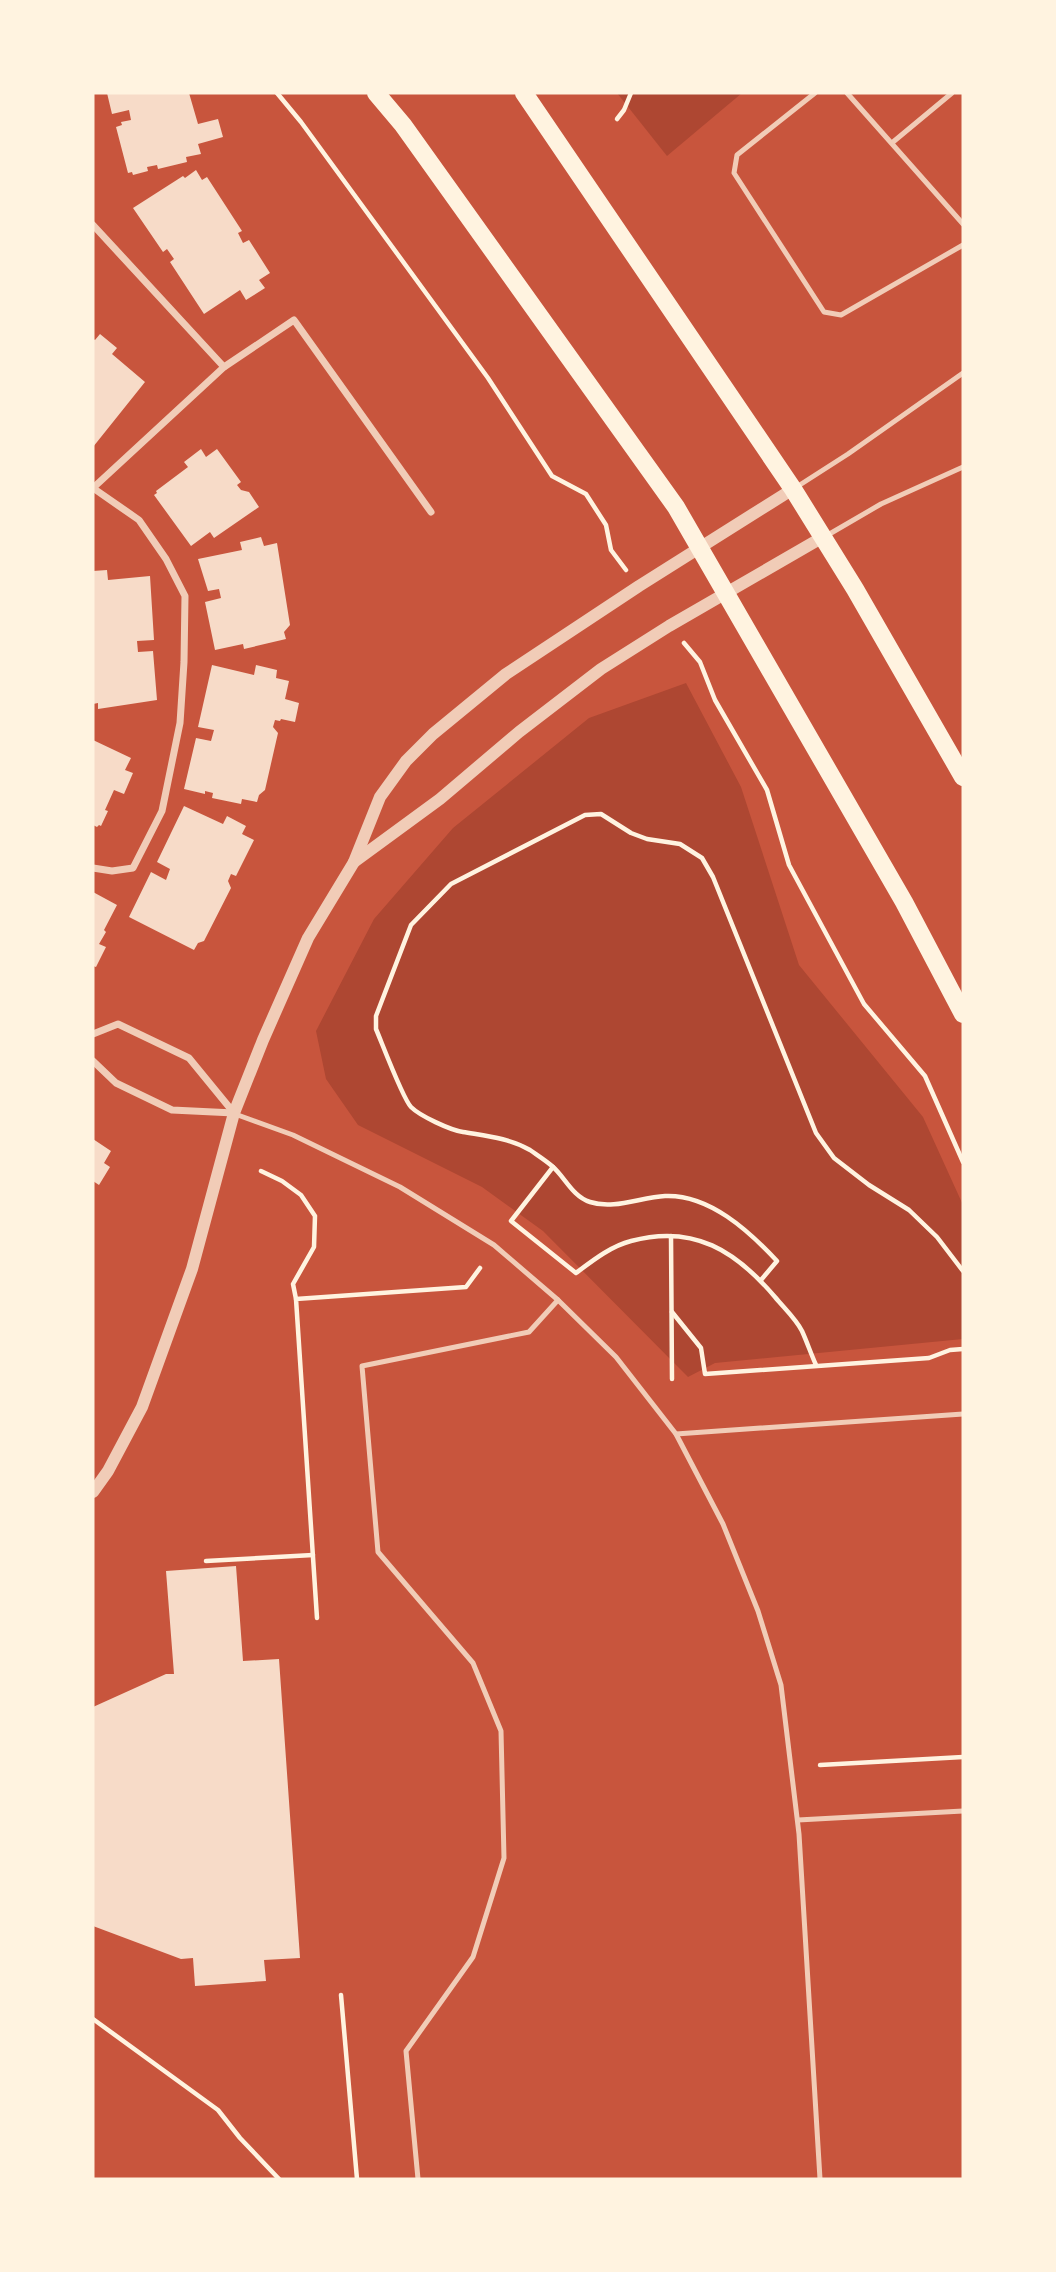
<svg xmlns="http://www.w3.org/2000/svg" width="1056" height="2272" font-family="Karla,sans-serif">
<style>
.green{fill:#ae4732}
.building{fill:#f7dbc8}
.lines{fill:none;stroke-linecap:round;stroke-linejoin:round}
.path{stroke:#fff3e0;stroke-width:4.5}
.service{stroke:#f1ccb7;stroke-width:5}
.minor{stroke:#f1ccb7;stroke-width:7}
.tertiary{stroke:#f1ccb7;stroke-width:12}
.primary{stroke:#fff3e0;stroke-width:18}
</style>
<rect width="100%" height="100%" fill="#c8553d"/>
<g class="green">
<polygon points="617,93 742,93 667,156"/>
<polygon points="686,683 741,787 799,965 923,1117 963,1205 963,1339 715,1363 688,1377 543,1231 482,1187 358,1125 326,1079 316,1031 374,919 453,828 589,718"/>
</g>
<g class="building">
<polygon points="107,93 189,93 198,124 218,119 223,137 198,144 201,154 186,157 187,162 158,169 157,165 147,167 148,171 133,175 132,172 128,173 116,127 122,125 121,122 131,120 129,110 112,114"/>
<polygon points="196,170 202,180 207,177 242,231 238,233 243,243 249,240 270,273 259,280 265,288 246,300 240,290 204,314 170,262 174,259 167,249 163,252 133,208 183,176 185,178"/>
<polygon points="100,334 117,348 112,354 145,382 93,447 93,339 95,340"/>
<polygon points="201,449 206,457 217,449 241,482 237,485 241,490 249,492 259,507 214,538 210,532 191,546 154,495 157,493 156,491 188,467 184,462"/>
<polygon points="261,537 264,546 277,543 290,625 284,632 286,639 244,649 243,644 215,650 205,602 221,598 219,589 208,591 198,559 242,550 240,542"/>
<polygon points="107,570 108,580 150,576 154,640 137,641 138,652 153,651 157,700 98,709 98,703 93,704 93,571"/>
<polygon points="212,665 254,675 256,665 277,670 276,678 289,681 285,699 299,703 295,722 281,719 280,721 275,720 273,727 278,733 265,790 259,795 257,802 242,799 241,804 212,798 213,793 205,791 205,794 184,789 196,738 211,741 214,730 198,727"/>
<polygon points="93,740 131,758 125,770 133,773 124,794 114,790 105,810 108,811 101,826 99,825 97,827 93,825"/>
<polygon points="184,806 223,824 227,816 246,826 242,834 254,840 236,876 231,874 228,881 231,888 204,941 198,943 194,950 129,917 151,872 166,880 170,869 157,862"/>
<polygon points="93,892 117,905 104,930 106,932 99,944 106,947 96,967 93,966"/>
<polygon points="93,1139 111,1151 104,1163 110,1167 99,1185 93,1181"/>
<polygon points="236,1566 243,1661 279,1659 300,1958 264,1960 266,1981 195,1986 193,1958 181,1959 93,1926 93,1707 166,1674 174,1674 166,1571"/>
</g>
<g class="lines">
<g class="path">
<polyline points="277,93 301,122 488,378 552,476 586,494 606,525 611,550 626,570"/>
<polyline points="617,119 624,110 631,93"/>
<polyline points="684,643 700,662 715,700 767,790 789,865 864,1004 925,1076 963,1162"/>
<path d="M 553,1167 L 511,1221 L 576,1273 C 592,1261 611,1246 631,1241 C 694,1224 736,1251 775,1297 C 784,1308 796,1319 802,1331 C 807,1342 811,1354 816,1365"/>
<polyline points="261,1171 282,1181 301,1195 315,1216 314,1247 293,1284 296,1299"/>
<polyline points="671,1236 672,1379"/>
<path d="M 761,1280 L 777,1261 C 749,1231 709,1194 665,1196 C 641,1197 614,1210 590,1202 C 572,1196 565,1177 552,1166 C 545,1160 537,1155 530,1150 C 509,1138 486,1136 463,1132 C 450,1130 420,1116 411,1107 C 403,1099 382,1043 376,1029 L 376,1016 L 411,925 L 451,884 L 585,815 L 601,814 L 631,833 L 647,839 L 680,844 L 702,858 L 713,877 L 816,1133 L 834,1158 L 869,1185 L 909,1210 L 937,1237 L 963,1271"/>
<polyline points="672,1312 701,1348 705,1374 929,1358 950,1350 963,1349"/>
<polyline points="206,1561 313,1555"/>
<polyline points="317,1618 296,1299 466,1287 480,1268"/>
<polyline points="820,1765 963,1757"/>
<polyline points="341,1995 357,2179"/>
<polyline points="93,2019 218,2110 240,2138 279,2179"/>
</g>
<g class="service">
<polyline points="815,93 737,155 734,173 824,312 841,315 963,245"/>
<polyline points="847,93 963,224"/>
<polyline points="893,142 952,93"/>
<polyline points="795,488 848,454 963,373"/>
<polyline points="826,536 881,504 963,467"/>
<polyline points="235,1114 293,1135 400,1187 494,1245 558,1300 616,1357 676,1434 723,1524 758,1611 781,1685 799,1834 820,2179"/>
<polyline points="676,1434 963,1414"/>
<polyline points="798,1820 963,1811"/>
<polyline points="418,2179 406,2051 473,1957 504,1858 501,1731 473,1663 378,1552 362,1366 529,1332 558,1300"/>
</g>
<g class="minor">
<polyline points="93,225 224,367"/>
<polyline points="93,488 224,367 294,320 431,512"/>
<polyline points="93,488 139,520 166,559 185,596 184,662 180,723 162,811 133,868 112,871 93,868"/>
<polyline points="93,1034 118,1024 189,1058 234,1113"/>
<polyline points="93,1061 116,1083 172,1110 234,1113"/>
</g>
<g class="tertiary">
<polyline points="354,862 440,799 519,732 601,669 669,626 823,537"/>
<polyline points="93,1492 108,1471 142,1407 192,1269 234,1113 263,1040 308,938 354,862 380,797 406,761 433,734 506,674 639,586 793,489"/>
</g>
<g class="primary">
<polyline points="376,93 403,125 676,507 904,902 963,1014"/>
<polyline points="524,93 793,489 855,589 963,777"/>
</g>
</g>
<rect width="1056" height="2272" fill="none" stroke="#fff3e0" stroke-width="189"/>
</svg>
